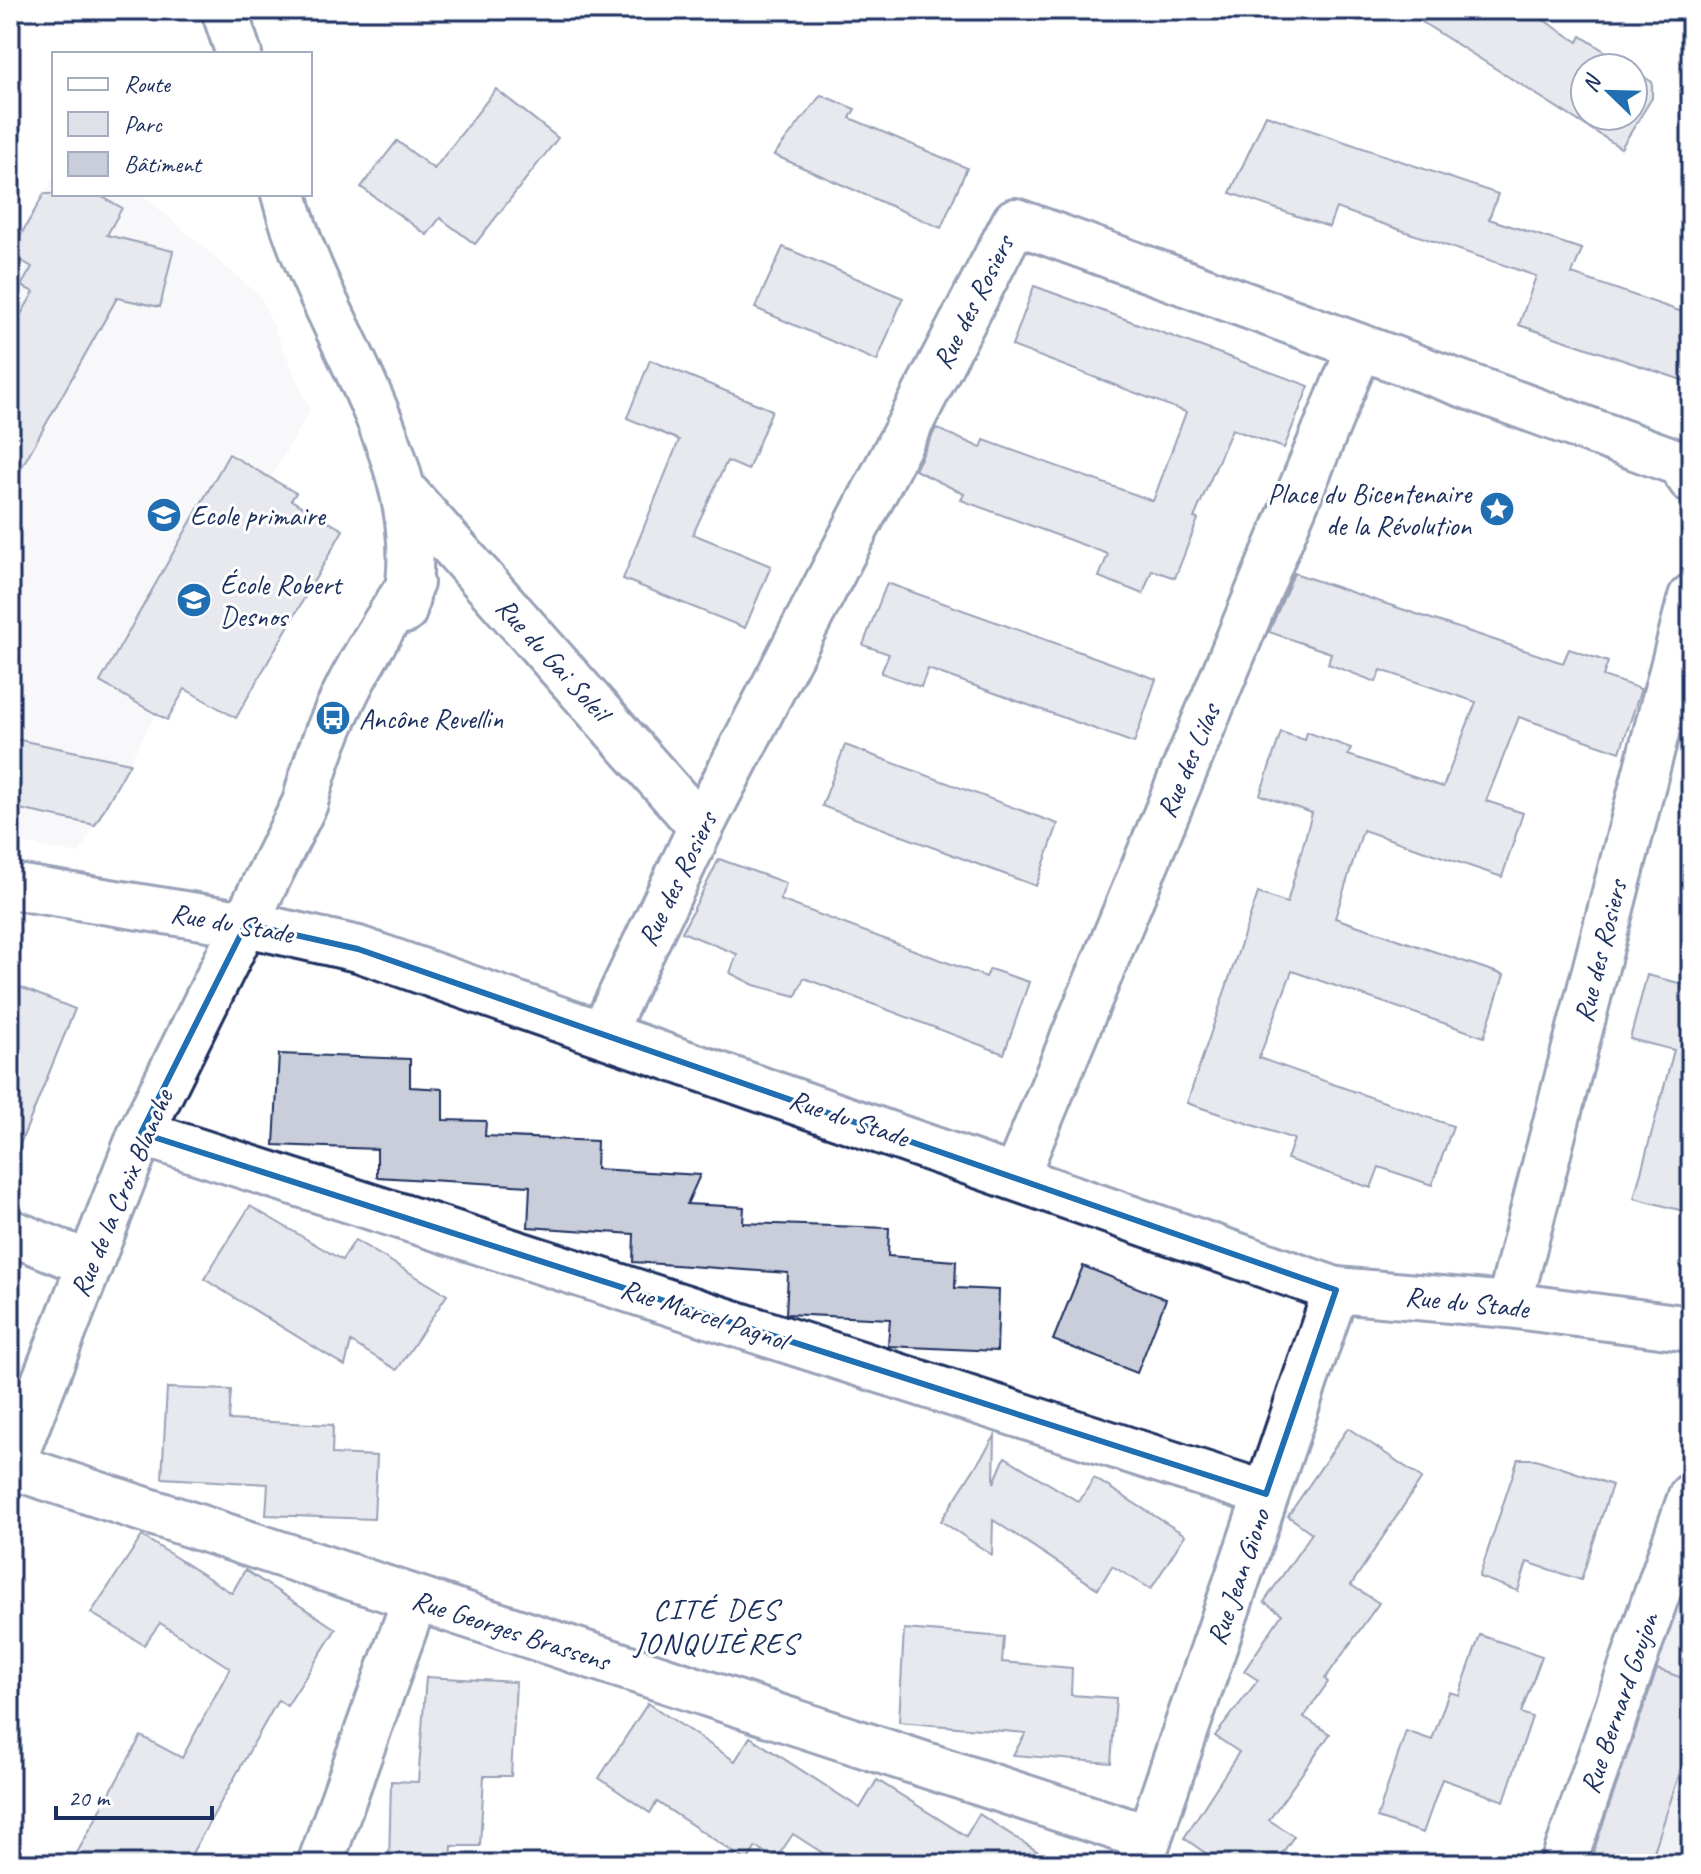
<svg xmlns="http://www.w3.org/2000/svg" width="1701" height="1874" font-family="Caveat,sans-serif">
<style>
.built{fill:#eff0f4}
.green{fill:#dee1e7;stroke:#7c88a2;stroke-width:2}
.building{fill:#caceda;stroke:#1b2f5e;stroke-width:2}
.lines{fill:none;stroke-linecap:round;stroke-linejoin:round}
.street-casing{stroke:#1b2f5e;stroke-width:50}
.secondary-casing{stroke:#1b2f5e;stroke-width:50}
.street{stroke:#fff;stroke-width:44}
.secondary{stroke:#fff;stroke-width:44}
.marked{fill:none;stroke:#1f6fb2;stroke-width:6;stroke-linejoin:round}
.labels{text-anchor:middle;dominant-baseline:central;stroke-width:6;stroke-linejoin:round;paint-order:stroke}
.street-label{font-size:28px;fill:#1b2f5e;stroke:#fff}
.poi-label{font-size:28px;fill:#1b2f5e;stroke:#fff;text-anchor:start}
.neighbourhood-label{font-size:30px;letter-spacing:2px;fill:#1b2f5e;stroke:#fff}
</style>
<rect width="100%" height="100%" fill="#fff"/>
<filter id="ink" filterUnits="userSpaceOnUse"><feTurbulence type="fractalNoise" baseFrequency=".0125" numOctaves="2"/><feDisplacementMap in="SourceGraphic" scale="16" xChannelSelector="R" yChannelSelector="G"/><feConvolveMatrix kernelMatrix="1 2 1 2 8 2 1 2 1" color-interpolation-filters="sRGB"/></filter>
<g filter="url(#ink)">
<polygon class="built" points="54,177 54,194 142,194 261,297 310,410 271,478 296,493 292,500 343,530 236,718 185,689 156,714 79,854 10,841 10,254"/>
<polygon class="green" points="1691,1437 1691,1864 1560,1864"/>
<g class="building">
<polygon points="1403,10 1528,10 1578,42 1581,36 1631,68 1585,68 1585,116 1633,116 1633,70 1652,82 1652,98 1621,148"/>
<polygon points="496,89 558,138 475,244 440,218 427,235 361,187 397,141 434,169"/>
<polygon points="821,95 855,109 850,118 967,168 941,228 774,155"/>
<polygon points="1266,115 1498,194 1489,219 1582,249 1572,274 1691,315 1691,383 1519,325 1536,276 1336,208 1329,227 1230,193"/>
<polygon points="44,194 97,194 122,208 107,235 173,251 160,307 117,298 10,488 10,333 34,292 21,286 32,267 10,254"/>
<polygon points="783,247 903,298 877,361 755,308"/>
<polygon points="1034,286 1309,386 1284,448 1232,429 1194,518 1198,519 1175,578 1152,570 1143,594 1099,577 1108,554 961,500 964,494 915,470 936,428 981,448 984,440 1153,501 1186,412 1012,346"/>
<polygon points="650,360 772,410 748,470 727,461 693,534 771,566 745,628 623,579 679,440 627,418"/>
<polygon points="229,454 296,493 291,500 343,530 236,718 185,689 167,720 100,682"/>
<polygon points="1294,573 1563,663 1569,649 1608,662 1603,676 1641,689 1620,752 1519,717 1486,801 1523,813 1502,877 1363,830 1335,918 1504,975 1484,1037 1292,971 1259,1058 1453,1126 1432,1185 1379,1167 1371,1188 1287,1159 1294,1139 1187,1103 1258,893 1287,903 1312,813 1260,795 1281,732 1305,740 1307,732 1351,748 1348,755 1443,787 1476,702 1381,670 1376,682 1328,664 1331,653 1269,632"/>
<polygon points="887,583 1156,679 1134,743 928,669 921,687 881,673 889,654 863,645"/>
<polygon points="10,738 130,763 95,825 10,807"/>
<polygon points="845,745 1058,824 1036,886 822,806"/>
<polygon points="719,859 786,883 780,900 986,977 990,969 1029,982 1004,1054 804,978 796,996 754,985 730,973 737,954 682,932"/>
<polygon points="1647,975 1691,986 1691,1213 1634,1198 1674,1050 1630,1039"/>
<polygon points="10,983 75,1009 12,1164 10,1164"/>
<polygon points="279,1054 410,1059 410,1087 443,1089 443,1120 486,1121 485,1136 597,1141 596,1169 700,1175 687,1204 744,1207 743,1223 889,1228 888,1256 956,1261 955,1288 999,1290 997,1351 888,1346 890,1319 786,1314 788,1273 633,1262 634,1234 528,1227 530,1186 377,1177 377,1149 274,1145"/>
<polygon points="250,1206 342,1260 355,1240 447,1295 397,1370 351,1342 345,1366 204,1279"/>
<polygon points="1083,1266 1166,1299 1137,1373 1053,1340"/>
<polygon points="167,1388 231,1390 229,1420 333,1425 332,1454 377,1456 374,1519 266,1515 268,1484 162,1478"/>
<polygon points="1348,1428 1422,1478 1351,1585 1379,1603 1325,1679 1328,1682 1304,1717 1330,1734 1269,1820 1294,1836 1275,1864 1221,1864 1184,1838 1239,1752 1215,1736 1258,1680 1244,1671 1282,1614 1264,1602 1312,1533 1288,1516"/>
<polygon points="995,1436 994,1483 1005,1457 1079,1502 1094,1478 1185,1535 1151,1589 1112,1566 1098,1589 993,1520 992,1555 941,1521"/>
<polygon points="1518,1459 1536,1459 1612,1485 1581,1580 1527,1562 1518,1591 1479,1577"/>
<polygon points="142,1536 232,1593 245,1570 336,1629 287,1706 278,1700 186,1864 71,1864 141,1736 182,1758 230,1668 160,1623 144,1645 91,1613"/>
<polygon points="904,1629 1004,1637 1002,1662 1072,1668 1071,1695 1116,1698 1111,1763 1013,1755 1026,1733 899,1722"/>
<polygon points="1480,1635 1542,1656 1521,1713 1532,1717 1504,1801 1442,1779 1423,1833 1377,1818 1406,1731 1432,1740 1449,1692 1459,1695"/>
<polygon points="1657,1669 1691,1681 1691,1738 1650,1864 1589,1864"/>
<polygon points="426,1677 516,1682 511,1776 484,1776 480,1846 452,1846 451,1864 389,1864 391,1781 418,1782"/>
<polygon points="648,1703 735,1761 750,1737 860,1808 877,1780 966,1836 979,1814 1057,1864 840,1864 793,1834 776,1859 756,1847 747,1861 657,1802 650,1813 599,1778"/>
</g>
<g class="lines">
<defs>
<g id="street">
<polyline points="405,492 701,827"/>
<polyline points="10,886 246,924 358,949 1336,1290 1509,1305 1691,1329"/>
<polyline points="603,1033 701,827 1015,221 1679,463 1691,480"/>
<polyline points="141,1133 1266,1494"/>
<polyline points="1016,1176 1360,347"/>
<polyline points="10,1232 90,1264"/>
<polyline points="1509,1305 1691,597"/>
<polyline points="11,1466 1149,1838"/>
<polyline points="320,1864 415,1599"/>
<polyline points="1140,1864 1336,1290"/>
<polyline points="1563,1864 1691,1496"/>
</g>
<g id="secondary">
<polyline points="224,10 239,54"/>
<path d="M 284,194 C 318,329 440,465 404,611"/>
<path d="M 10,1469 L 141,1133 L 305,803 C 325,720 364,654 411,583"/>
</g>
</defs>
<use href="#street" class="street-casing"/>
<use href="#secondary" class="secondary-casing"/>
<use href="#street" class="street"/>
<use href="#secondary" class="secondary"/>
</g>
</g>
<path d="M0 0H1701V1874H0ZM 246,924 L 358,949 L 1336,1290 L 1266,1494 L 141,1133 Z" fill="#fff" fill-opacity=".55" fill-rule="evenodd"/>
<path class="marked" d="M 246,924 L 358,949 L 1336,1290 L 1266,1494 L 141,1133 Z"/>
<defs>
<symbol id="sight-disc" viewBox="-11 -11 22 22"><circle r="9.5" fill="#1f6fb2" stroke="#fff"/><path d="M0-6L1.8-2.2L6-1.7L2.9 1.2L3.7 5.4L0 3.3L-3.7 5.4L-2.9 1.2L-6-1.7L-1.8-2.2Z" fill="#fff"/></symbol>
<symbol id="school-disc" viewBox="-11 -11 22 22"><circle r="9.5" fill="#1f6fb2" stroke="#fff"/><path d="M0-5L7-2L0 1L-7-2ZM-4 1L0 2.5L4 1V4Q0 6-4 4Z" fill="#fff"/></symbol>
<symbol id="bus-disc" viewBox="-11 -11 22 22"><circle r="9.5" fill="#1f6fb2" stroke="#fff"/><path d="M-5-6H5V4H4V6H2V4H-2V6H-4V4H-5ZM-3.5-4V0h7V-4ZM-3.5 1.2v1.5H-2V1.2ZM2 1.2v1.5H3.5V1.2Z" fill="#fff"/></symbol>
</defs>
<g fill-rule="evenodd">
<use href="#sight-disc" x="1477" y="489" width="40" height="40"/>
<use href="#school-disc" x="144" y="495" width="40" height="40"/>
<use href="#school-disc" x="174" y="580" width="40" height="40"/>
<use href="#bus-disc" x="313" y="698" width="40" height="40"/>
</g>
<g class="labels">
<g class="street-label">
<text transform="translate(973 302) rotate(-63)">Rue des Rosiers</text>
<text transform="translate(553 659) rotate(48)">Rue du Gai Soleil</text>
<text transform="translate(1188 761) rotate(-67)">Rue des Lilas</text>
<text transform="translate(677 879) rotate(-64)">Rue des Rosiers</text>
<text transform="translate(232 923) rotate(10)">Rue du Stade</text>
<text transform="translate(1600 951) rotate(-76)">Rue des Rosiers</text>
<text transform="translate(849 1118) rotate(19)">Rue du Stade</text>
<text transform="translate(121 1193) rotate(-67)">Rue de la Croix Blanche</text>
<text transform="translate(1467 1302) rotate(6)">Rue du Stade</text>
<text transform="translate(704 1314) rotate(18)">Rue Marcel Pagnol</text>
<text transform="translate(1238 1577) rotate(-71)">Rue Jean Giono</text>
<text transform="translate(511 1630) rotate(18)">Rue Georges Brassens</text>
<text transform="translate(1619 1703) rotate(-71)">Rue Bernard Goujon</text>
</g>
<g class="poi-label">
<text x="1471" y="493" text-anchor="end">Place du Bicentenaire<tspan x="1471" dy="32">de la Révolution</tspan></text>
<text x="190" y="515">Ecole primaire</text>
<text x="220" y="584">École Robert<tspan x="220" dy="32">Desnos</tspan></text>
<text x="359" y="718">Ancône Revellin</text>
</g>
<g class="neighbourhood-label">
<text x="716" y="1609">CITÉ DES<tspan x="716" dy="34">JONQUIÈRES</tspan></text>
</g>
</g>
<rect width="1701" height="1874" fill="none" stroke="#fff" stroke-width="40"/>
<rect x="20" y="20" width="1661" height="1834" fill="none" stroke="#1b2f5e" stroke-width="3" filter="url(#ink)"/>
<rect x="52" y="52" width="260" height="144" fill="#ffffff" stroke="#a4acbf" stroke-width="2"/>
<rect x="68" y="78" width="40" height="12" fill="#ffffff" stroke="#a4acbf" stroke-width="2"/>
<text x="124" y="92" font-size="24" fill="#1b2f5e">Route</text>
<rect x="68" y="112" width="40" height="24" fill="#dee1e7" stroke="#a4acbf" stroke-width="2"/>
<text x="124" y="132" font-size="24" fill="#1b2f5e">Parc</text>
<rect x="68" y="152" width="40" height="24" fill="#caceda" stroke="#a4acbf" stroke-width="2"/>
<text x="124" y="172" font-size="24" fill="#1b2f5e">Bâtiment</text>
<g transform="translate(1609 92) rotate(293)"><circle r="38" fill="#ffffff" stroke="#a4acbf" stroke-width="2"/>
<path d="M0-6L14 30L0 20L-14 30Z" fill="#1f6fb2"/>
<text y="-12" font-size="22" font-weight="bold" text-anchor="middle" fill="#1b2f5e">N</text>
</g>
<path d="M56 1806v12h156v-12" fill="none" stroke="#1b2f5e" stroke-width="4"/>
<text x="68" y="1806" font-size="24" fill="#1b2f5e" stroke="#ffffff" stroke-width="6" paint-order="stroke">20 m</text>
</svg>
